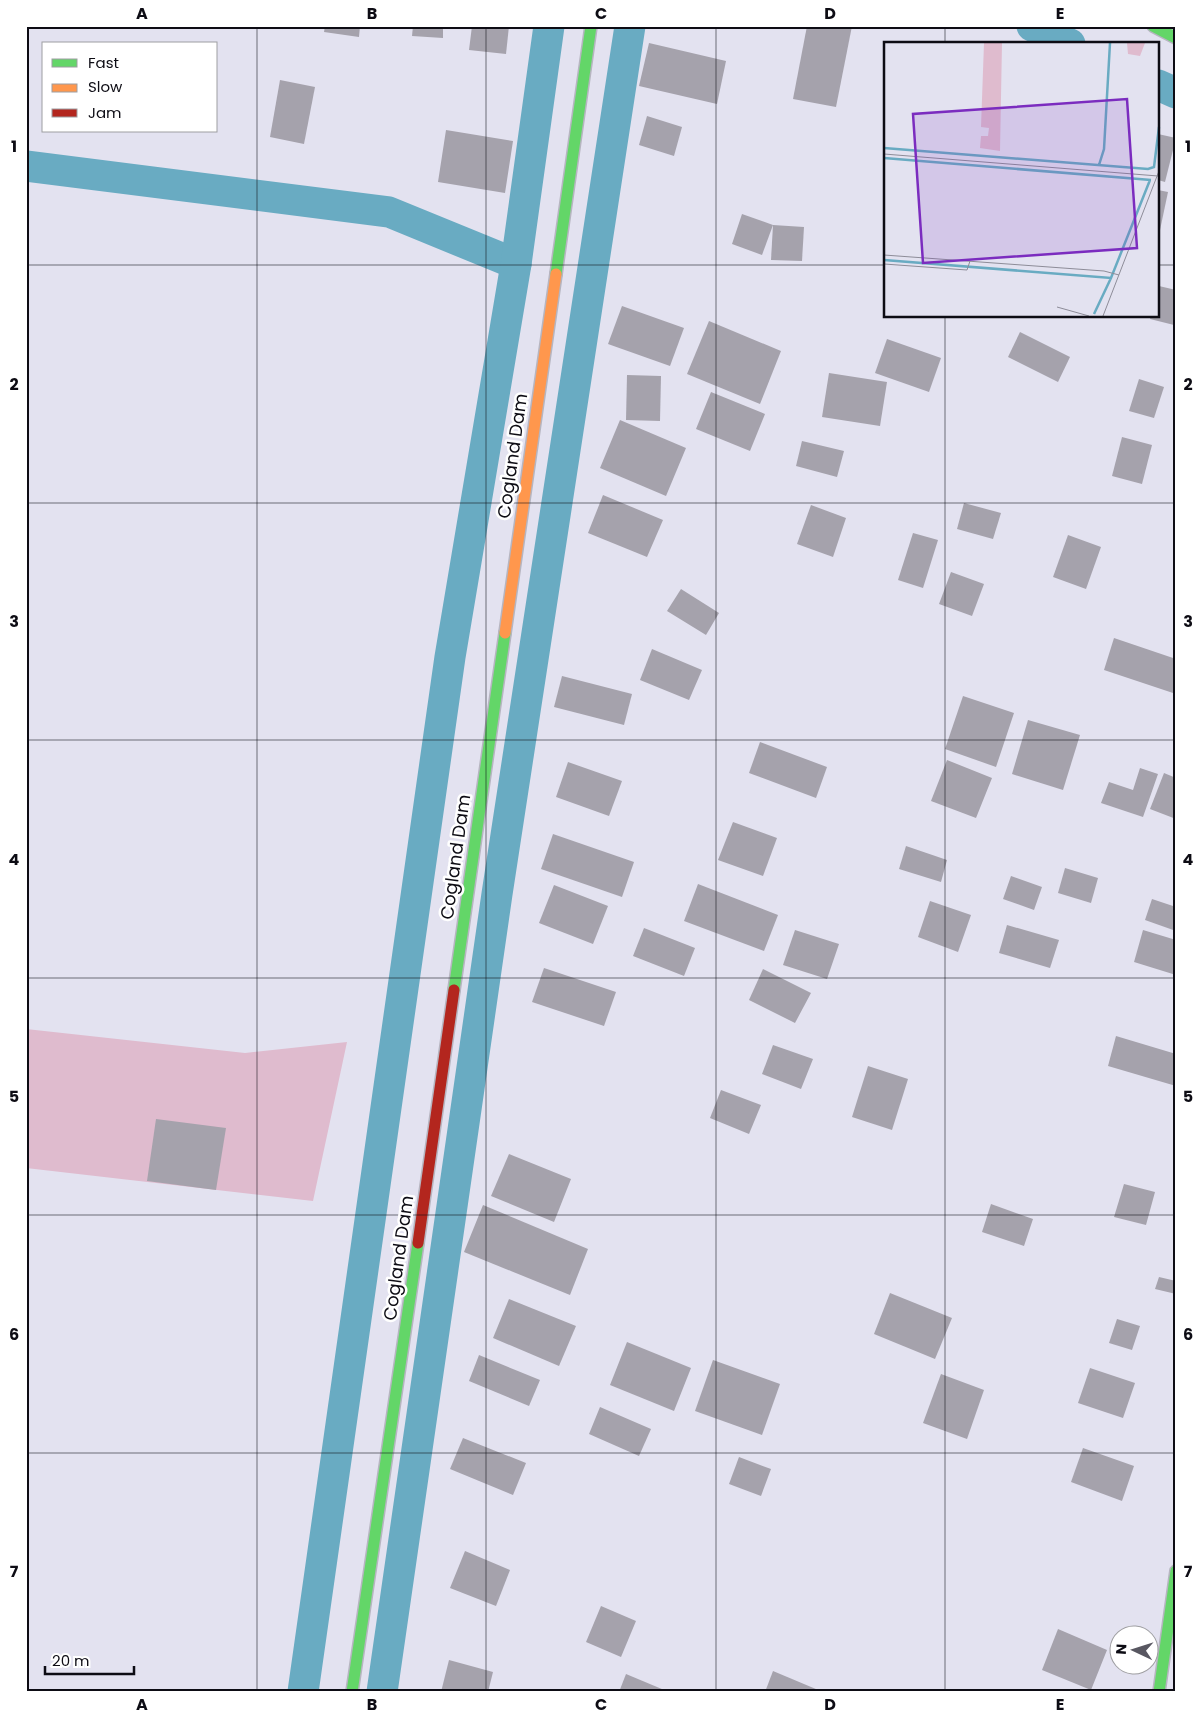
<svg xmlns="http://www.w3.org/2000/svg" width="1202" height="1718" font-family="Poppins,sans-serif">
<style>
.green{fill:#dfbbce}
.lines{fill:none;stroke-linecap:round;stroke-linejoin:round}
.canal{stroke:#69abc2;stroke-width:31}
.building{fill:#a5a2ac}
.fast-casing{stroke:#b6b5c0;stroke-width:14}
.slow-casing{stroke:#b6b5c0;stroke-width:14}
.jam-casing{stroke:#b6b5c0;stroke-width:14}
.fast{stroke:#63d668;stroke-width:11}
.slow{stroke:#ff974d;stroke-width:11}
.jam{stroke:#b3261e;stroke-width:11}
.grid{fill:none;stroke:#0d0c14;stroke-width:1;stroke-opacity:0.55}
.labels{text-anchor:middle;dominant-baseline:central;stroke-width:5;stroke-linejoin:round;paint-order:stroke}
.street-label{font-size:18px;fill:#0d0c14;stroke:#fff}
.inset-river{fill:none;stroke:#69abc2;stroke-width:2.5}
.inset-road{fill:none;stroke:#8d8c98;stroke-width:1}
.view{fill:#7b2cbf;fill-opacity:0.15;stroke:#7b2cbf;stroke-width:2.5}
.inset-edge{fill:none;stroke:#0d0c14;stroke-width:2.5}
.neatline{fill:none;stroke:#0d0c14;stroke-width:2}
.grid-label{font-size:16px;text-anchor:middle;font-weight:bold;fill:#0d0c14}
</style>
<rect width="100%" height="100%" fill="#e3e2f0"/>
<polygon class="green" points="26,1029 245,1053 347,1042 313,1201 26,1168"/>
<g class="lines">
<g class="canal">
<polyline points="1032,26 1070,44"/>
<polyline points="1158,85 1176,93"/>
<polyline points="26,166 389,212 516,264"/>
<polyline points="303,1692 450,657 516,264 549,26"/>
<polyline points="382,1692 497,894 630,26"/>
</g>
</g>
<g class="building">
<polygon points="325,26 360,26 359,37 324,32"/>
<polygon points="413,26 443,26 443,38 412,36"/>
<polygon points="472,26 509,26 506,54 469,50"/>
<polygon points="807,26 852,26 836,107 793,99"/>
<polygon points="649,43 726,61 717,104 639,86"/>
<polygon points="280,80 315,87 304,144 270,137"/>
<polygon points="647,116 682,127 674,156 639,145"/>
<polygon points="446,130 513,141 505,193 438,182"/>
<polygon points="1158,134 1176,138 1165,182 1158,180"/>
<polygon points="1158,190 1168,192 1160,230 1158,229"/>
<polygon points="742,214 773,225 762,255 732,244"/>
<polygon points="773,225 804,227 802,261 771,260"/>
<polygon points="1159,286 1176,290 1176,318 1174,325 1150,319 1151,316 1158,316"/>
<polygon points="622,306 684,328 670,366 608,344"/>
<polygon points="709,321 781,351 760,404 687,374"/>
<polygon points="1020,332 1070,357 1058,382 1008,357"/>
<polygon points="887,339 941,358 929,392 875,373"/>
<polygon points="829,373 887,382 880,426 822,417"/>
<polygon points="627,375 661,376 660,421 626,420"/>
<polygon points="1139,379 1164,387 1154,418 1129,411"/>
<polygon points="711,392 765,414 750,451 696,429"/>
<polygon points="620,420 686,448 666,496 600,468"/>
<polygon points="1122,437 1152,445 1142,484 1112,476"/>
<polygon points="802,441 844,451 837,477 796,466"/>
<polygon points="603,495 663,520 647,557 588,533"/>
<polygon points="964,503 1001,513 993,539 957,529"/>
<polygon points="811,505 846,518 833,557 797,544"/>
<polygon points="913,533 938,540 923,588 898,580"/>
<polygon points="1068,535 1101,547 1086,589 1053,577"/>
<polygon points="951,572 984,584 972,616 939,604"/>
<polygon points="681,589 719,613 706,635 667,611"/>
<polygon points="1114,638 1176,659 1176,684 1173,693 1104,670"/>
<polygon points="652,649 702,670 689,700 640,680"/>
<polygon points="562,676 632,694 624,725 554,707"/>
<polygon points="963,696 1014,713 996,767 945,749"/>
<polygon points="1028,720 1080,735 1063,790 1012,774"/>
<polygon points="760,742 827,767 816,798 749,773"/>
<polygon points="947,760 992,778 976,818 931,801"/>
<polygon points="568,762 622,781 609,816 556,797"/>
<polygon points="1140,768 1158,774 1143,817 1101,803 1109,782 1133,790"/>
<polygon points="1164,773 1176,778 1176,819 1150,809"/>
<polygon points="733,822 777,838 763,876 718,860"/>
<polygon points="553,834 634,862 622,897 541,869"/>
<polygon points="906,846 947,860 941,882 899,869"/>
<polygon points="1065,868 1098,878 1091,903 1058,893"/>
<polygon points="1011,876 1042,887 1034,910 1003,899"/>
<polygon points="698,884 778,915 764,951 684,921"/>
<polygon points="554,885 608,906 593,944 539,923"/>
<polygon points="1152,899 1176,907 1176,931 1145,920"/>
<polygon points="930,901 971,915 958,952 918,937"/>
<polygon points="1007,925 1059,940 1050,968 999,953"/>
<polygon points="644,928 695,948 684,976 633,956"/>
<polygon points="795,930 839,944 827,979 783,965"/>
<polygon points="1143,930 1176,940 1176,975 1134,962"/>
<polygon points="544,968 616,992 604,1026 532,1002"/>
<polygon points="763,969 811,993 795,1023 749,1000"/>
<polygon points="1116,1036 1176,1054 1176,1086 1108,1066"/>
<polygon points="773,1045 813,1059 801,1089 762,1074"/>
<polygon points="868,1066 908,1079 892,1130 852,1117"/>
<polygon points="721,1090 761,1105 749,1134 710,1118"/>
<polygon points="156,1119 226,1128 216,1190 147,1181"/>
<polygon points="509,1154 571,1179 554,1222 491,1196"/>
<polygon points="1124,1184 1155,1192 1146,1225 1114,1217"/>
<polygon points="991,1204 1033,1219 1024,1246 982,1232"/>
<polygon points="483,1205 588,1249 570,1295 464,1252"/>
<polygon points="1159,1277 1176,1281 1176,1294 1155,1289"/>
<polygon points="890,1293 952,1318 935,1359 874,1334"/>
<polygon points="509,1299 576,1326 559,1366 493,1338"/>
<polygon points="1117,1319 1140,1326 1132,1350 1109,1343"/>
<polygon points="627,1342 691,1368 674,1411 610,1385"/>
<polygon points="479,1355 540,1380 529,1406 469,1381"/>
<polygon points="713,1360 780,1384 762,1435 695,1411"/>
<polygon points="1090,1368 1135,1383 1123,1418 1078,1403"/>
<polygon points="941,1374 984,1390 967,1439 923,1423"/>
<polygon points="600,1407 651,1429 639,1456 589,1434"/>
<polygon points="463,1438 526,1463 513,1495 450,1469"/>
<polygon points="1083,1448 1134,1466 1122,1501 1071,1482"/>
<polygon points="739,1457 771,1469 761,1496 729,1484"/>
<polygon points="465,1551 510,1570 496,1606 450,1588"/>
<polygon points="601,1606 636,1621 621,1657 586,1642"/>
<polygon points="1058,1629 1107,1650 1091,1690 1042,1670"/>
<polygon points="449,1660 493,1672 488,1692 441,1692"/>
<polygon points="773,1671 823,1692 765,1692"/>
<polygon points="626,1674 669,1692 619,1692"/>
</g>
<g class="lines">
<defs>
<g id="fast">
<polyline points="1153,26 1176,38"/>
<polyline points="556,274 591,26"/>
<polyline points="454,990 505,633"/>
<polyline points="352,1692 418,1243"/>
<polyline points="1159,1692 1176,1571"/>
</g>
<polyline id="slow" points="505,633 556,274"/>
<polyline id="jam" points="418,1243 454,990"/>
</defs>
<use href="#fast" class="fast-casing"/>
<use href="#slow" class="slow-casing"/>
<use href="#jam" class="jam-casing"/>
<use href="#fast" class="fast"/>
<use href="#slow" class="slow"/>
<use href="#jam" class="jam"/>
</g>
<path class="grid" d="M 257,26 L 257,1692M 486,26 L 486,1692M 716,26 L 716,1692M 945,26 L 945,44M 26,265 L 886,265M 1158,265 L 1176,265M 945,316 L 945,1692M 26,503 L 1176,503M 26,740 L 1176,740M 26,978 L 1176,978M 26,1215 L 1176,1215M 26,1453 L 1176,1453"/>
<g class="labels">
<g class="street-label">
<text transform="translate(512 456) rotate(-82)">Cogland Dam</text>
<text transform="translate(455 857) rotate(-82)">Cogland Dam</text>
<text transform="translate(398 1258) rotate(-82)">Cogland Dam</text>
</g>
</g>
<g transform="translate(884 42)">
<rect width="275" height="275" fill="#e3e2f0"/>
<path d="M 100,1 L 118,1 L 116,109 L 96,106 L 97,94 L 104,94 L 105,86 L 97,85 Z" fill="#dfbbce"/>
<path d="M 243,1 L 261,1 L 256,14 L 244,12 Z" fill="#dfbbce"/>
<path class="inset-river" d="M 0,106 L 264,127 L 270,125 L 275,85M 0,116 L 267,138M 215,123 L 220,107 L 226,1M 0,218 L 227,236 L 266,138M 210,272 L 227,236"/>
<path class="inset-road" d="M 0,112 L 274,134M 0,213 L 220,229 L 235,233M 0,222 L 83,228 L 86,219M 173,265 L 205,274M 219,274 L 275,129"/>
<path class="view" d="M 243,57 L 253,206 L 39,221 L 29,72 Z"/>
<rect width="275" height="275" class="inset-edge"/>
</g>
<rect width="1202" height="1718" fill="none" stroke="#ffffff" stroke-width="55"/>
<rect x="42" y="42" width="175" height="90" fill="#ffffff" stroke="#9e9ea1"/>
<rect x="52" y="59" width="25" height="8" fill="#63d668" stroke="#9e9ea1"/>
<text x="88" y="68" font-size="15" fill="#0d0c14">Fast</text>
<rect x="52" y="84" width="25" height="8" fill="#ff974d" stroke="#9e9ea1"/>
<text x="88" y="92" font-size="15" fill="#0d0c14">Slow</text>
<rect x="52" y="109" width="25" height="8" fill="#b3261e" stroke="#9e9ea1"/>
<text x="88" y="118" font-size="15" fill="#0d0c14">Jam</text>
<g transform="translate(1134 1650) rotate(274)"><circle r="24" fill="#ffffff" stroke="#9e9ea1"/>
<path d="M0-4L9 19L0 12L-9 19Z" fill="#585761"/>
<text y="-8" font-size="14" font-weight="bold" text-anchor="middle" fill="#0d0c14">N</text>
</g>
<path d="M45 1666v8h89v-8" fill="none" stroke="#0d0c14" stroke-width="2.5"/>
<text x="52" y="1666" font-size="15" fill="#0d0c14" stroke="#ffffff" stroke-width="4" paint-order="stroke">20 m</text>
<rect x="28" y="28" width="1146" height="1662" class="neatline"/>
<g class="grid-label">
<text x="142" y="19">A</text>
<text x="372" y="19">B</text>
<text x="601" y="19">C</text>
<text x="830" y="19">D</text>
<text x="1060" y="19">E</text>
<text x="14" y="152">1</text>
<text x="1188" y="152">1</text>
<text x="14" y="390">2</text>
<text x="1188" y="390">2</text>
<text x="14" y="627">3</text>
<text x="1188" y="627">3</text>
<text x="14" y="865">4</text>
<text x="1188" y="865">4</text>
<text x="14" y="1102">5</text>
<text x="1188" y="1102">5</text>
<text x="14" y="1340">6</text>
<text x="1188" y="1340">6</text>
<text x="14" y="1577">7</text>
<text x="1188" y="1577">7</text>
<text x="142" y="1710">A</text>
<text x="372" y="1710">B</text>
<text x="601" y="1710">C</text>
<text x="830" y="1710">D</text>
<text x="1060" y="1710">E</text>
</g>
</svg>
